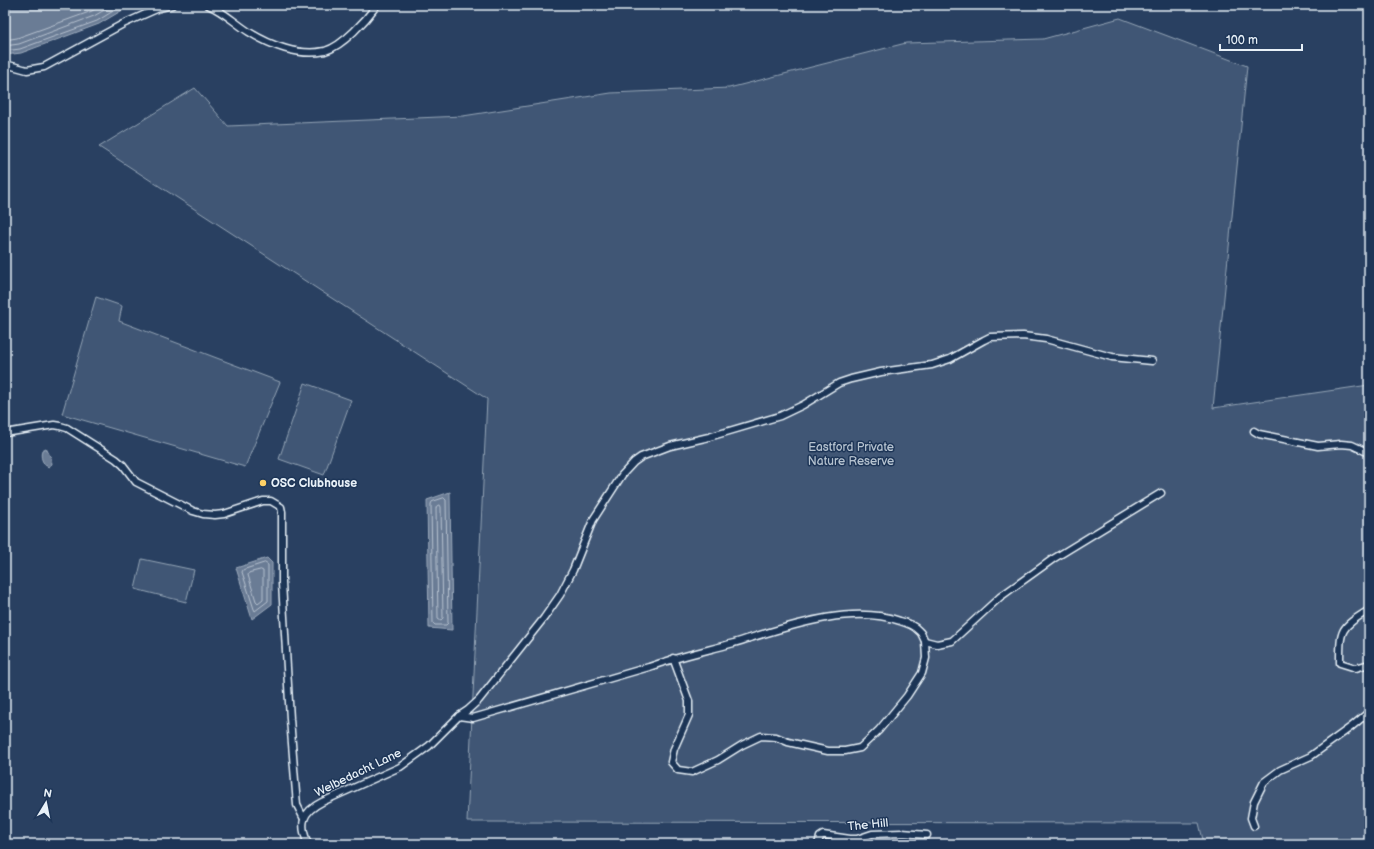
<svg xmlns="http://www.w3.org/2000/svg" width="1374" height="849" font-family="'Balsamiq Sans',sans-serif">
<style>
.green{fill:#415774;stroke:#94a4b6}
.water{fill:#6b7c95;stroke:#9dabbd}
.lines{fill:none;stroke-linecap:round;stroke-linejoin:round}
.shore{stroke:#b6c2d0;stroke-width:1}
.street-casing{stroke:#e8f1f8;stroke-width:9}
.street{stroke:#1d3557;stroke-width:6}
.poi-dot{fill:#ffd166;stroke:#1d3557;stroke-width:1.5}
.labels{text-anchor:middle;dominant-baseline:central;stroke-width:3;stroke-linejoin:round;paint-order:stroke}
.park-label{font-size:12px;fill:#b6c3d0;stroke:#1d3557}
.poi-label{font-size:12px;font-weight:bold;fill:#e8f1f8;stroke:#1d3557;text-anchor:start}
.street-label{font-size:12px;fill:#e8f1f8;stroke:#1d3557}
</style>
<rect width="100%" height="100%" fill="#294061"/>
<filter id="ink" filterUnits="userSpaceOnUse"><feTurbulence type="fractalNoise" baseFrequency=".025" numOctaves="2"/><feDisplacementMap in="SourceGraphic" scale="8" xChannelSelector="R" yChannelSelector="G"/><feConvolveMatrix kernelMatrix="1 2 1 2 8 2 1 2 1" color-interpolation-filters="sRGB"/></filter>
<g filter="url(#ink)">
<g class="green">
<polygon points="1120,18 1247,66 1213,408 1369,385 1369,844 1204,844 1199,823 467,822 487,399 99,147 195,88 228,126 463,116 611,93 729,88 906,43 1043,39"/>
<polygon points="96,297 122,306 119,321 280,382 245,467 62,414"/>
<polygon points="305,383 351,400 324,475 279,459"/>
<polygon points="142,559 194,570 186,602 135,589"/>
</g>
<g class="water">
<polygon points="5,5 131,5 99,24 21,53 5,55"/>
<path d="M 46,448 L 51,458 L 52,464 L 48,467 C 42,463 40,457 42,450 Z"/>
<polygon points="450,492 452,630 429,628 427,500"/>
<polygon points="267,558 272,563 272,604 252,619 236,568"/>
</g>
<g class="lines">
<g class="shore">
<polyline points="5,40 17,38 92,11 101,5"/>
<polyline points="5,46 19,44 94,16 113,5"/>
<polyline points="5,51 20,49 97,21 123,5"/>
<polygon points="444,498 446,500 448,623 446,625 435,625 433,623 431,504 432,502"/>
<polygon points="440,505 441,507 443,618 441,620 438,618 436,508 437,506"/>
<polygon points="265,563 268,565 268,601 255,611 254,609 242,572 243,570"/>
<polygon points="261,570 263,571 263,599 258,603 256,601 248,575 249,573"/>
</g>
<defs>
<g id="street">
<path d="M 208,5 C 223,11 235,23 249,32 C 270,45 299,57 325,51 C 343,46 366,20 377,5"/>
<polyline points="5,64 27,70 44,67 123,24 159,8 172,5"/>
<polyline points="1254,431 1259,434 1318,446 1341,444 1352,445 1369,453"/>
<polyline points="5,433 54,425 60,426 67,428 116,459 123,465 136,482 193,511 203,514 215,515 224,514 263,501 271,501 281,507 282,512 282,583 290,719 297,805 304,819"/>
<path d="M 1369,610 C 1340,628 1340,629 1340,663 L 1356,668 L 1369,664"/>
<polyline points="673,658 689,701 689,715 674,749 671,762 678,770 692,772 718,760 742,745 761,736 776,737 788,742 828,751 845,751 860,748 879,730 907,696 922,673 926,658 925,641"/>
<path d="M 459,716 L 473,718 L 649,667 C 677,657 705,651 734,643 C 784,628 849,603 900,621 C 907,623 914,625 919,631 C 922,633 923,638 925,641 L 937,644 L 952,641 L 1000,597 L 1053,559 L 1161,493"/>
<polyline points="1254,826 1251,818 1254,802 1264,782 1280,770 1311,756 1351,727 1369,712"/>
<path d="M 308,844 C 299,824 302,812 322,802 L 400,767 L 429,746 L 459,716 L 468,710 L 479,700 L 544,618 L 560,595 L 573,570 L 593,520 L 622,475 L 634,462 L 641,457 L 670,446 L 709,437 L 780,416 L 803,405 L 839,383 L 851,379 L 881,372 L 932,365 L 950,359 L 984,340 L 990,337 L 1023,336 L 1046,339 L 1112,357 L 1152,361"/>
<polyline points="818,844 820,837 823,835 850,839 857,839 872,834 902,833 927,835"/>
</g>
</defs>
<use href="#street" class="street-casing"/>
<use href="#street" class="street"/>
</g>
</g>
<circle class="poi-dot" cx="263" cy="483" r="4"/>
<g class="labels">
<g class="park-label">
<text x="851" y="447">Eastford Private<tspan x="851" dy="14">Nature Reserve</tspan></text>
</g>
<g class="poi-label">
<text x="271" y="483">OSC Clubhouse</text>
</g>
<g class="street-label">
<text transform="translate(358 773) rotate(-26)">Welbedacht Lane</text>
<text transform="translate(868 825) rotate(-6)">The Hill</text>
</g>
</g>
<rect width="1374" height="849" fill="none" stroke="#1d3557" stroke-width="20"/>
<rect x="10" y="10" width="1354" height="829" fill="none" stroke="#e8f1f8" stroke-width="1.5" filter="url(#ink)"/>
<g transform="translate(46 803) rotate(10)" stroke="#1d3557" stroke-width="3" paint-order="stroke">
<path d="M0-3L7 15L0 10L-7 15Z" fill="#e8f1f8"/>
<text y="-6" font-size="11" font-weight="bold" text-anchor="middle" fill="#e8f1f8">N</text>
</g>
<path d="M1220 44v6h82v-6" fill="none" stroke="#e8f1f8" stroke-width="2"/>
<text x="1226" y="44" font-size="12" fill="#e8f1f8" stroke="#1d3557" stroke-width="3" paint-order="stroke">100 m</text>
</svg>
